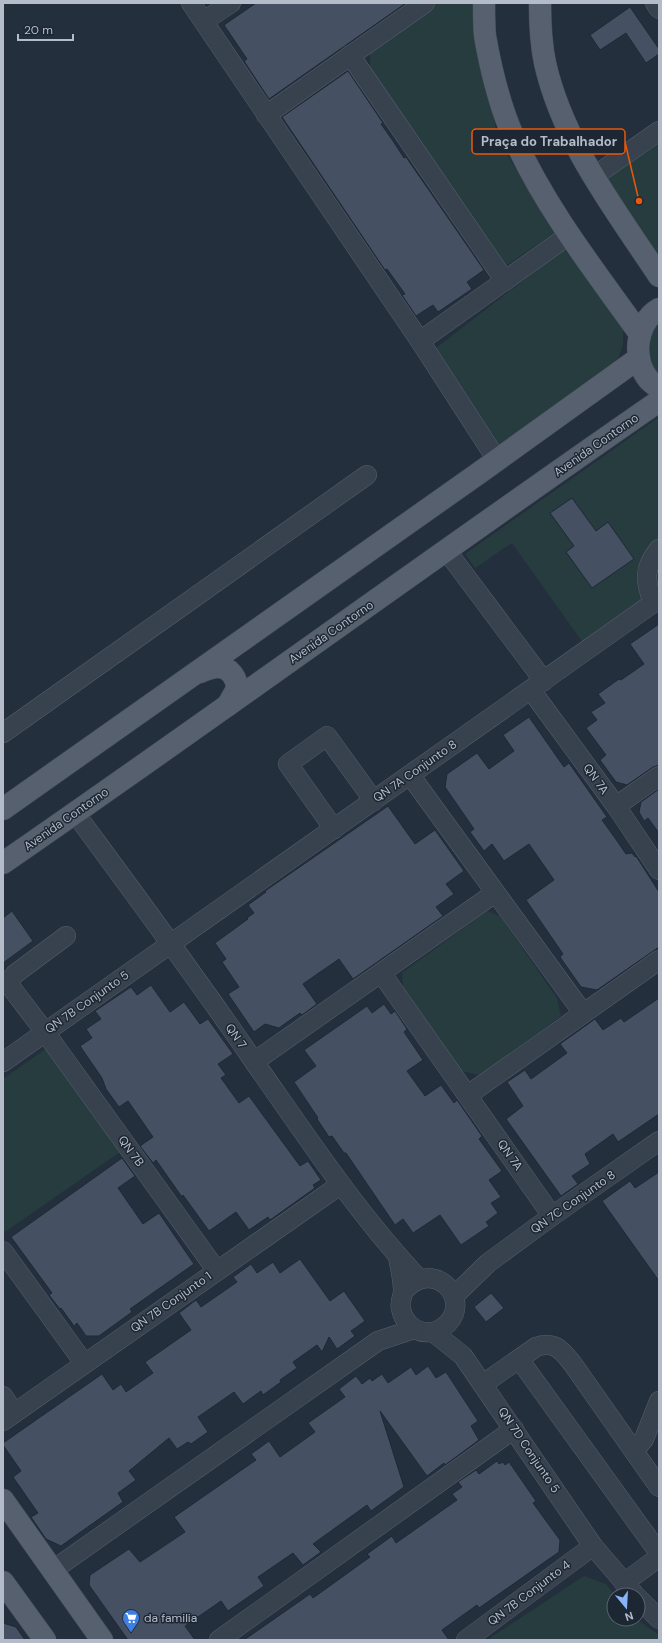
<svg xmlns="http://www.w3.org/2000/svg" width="662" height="1643" font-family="'DM Sans',sans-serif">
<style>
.green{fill:#263c3f}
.building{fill:#455162;stroke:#1f2835}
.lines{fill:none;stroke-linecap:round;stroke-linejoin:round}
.minor-casing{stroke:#565f6c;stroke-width:20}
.major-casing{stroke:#414a57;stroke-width:23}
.minor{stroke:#38414e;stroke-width:19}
.major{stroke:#56606e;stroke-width:22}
.labels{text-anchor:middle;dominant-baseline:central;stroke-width:3;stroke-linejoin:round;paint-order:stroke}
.street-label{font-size:12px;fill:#b4bcc9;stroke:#1d2633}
.poi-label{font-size:12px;fill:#b4bcc9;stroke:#1d2633;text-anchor:start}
.leader{fill:none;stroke:#e8590c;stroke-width:1.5}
.callout-dot{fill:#e8590c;stroke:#1d2633;stroke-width:1.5}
.callout{fill:#1d2633;stroke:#e8590c;stroke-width:1.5}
.callout-label{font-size:13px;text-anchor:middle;font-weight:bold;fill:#b4bcc9}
</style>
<rect width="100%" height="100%" fill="#242f3e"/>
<g class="green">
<polygon points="437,3 474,3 474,14 498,139 554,233 504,267 370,67 370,54"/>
<polygon points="659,142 659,261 608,183 610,176"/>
<polygon points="564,249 623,322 623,344 618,360 499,446 432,351"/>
<polygon points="659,318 659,381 649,367 648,339"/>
<polygon points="659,417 659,589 583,643 512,543 475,568 465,554"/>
<polygon points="487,911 500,916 557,998 561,1016 479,1075 462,1071 403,987 402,973"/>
<polygon points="47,1048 120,1152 5,1232 3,1229 3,1079"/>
<polygon points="584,1576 606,1584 615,1595 614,1619 636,1619 659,1635 659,1640 492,1640 490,1638"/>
</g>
<g class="building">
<polygon points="256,3 406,3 269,99 244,61 247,59 224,25"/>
<polygon points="630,7 659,49 659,54 646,63 626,33 600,50 590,35"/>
<polygon points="348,71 383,123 381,124 393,141 404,158 406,157 484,270 467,282 472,289 438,312 433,305 416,316 402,295 405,294 387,269 385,270 282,117"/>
<polygon points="572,498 596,531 608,522 634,559 592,588 566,552 574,546 550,513"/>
<polygon points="659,624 659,765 653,767 627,785 616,782 600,760 606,755 586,728 597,720 591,712 605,703 598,694 619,679 621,680 644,664 630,644"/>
<polygon points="529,717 564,767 569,763 607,817 602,820 615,838 626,854 632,853 635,857 636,856 659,892 659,947 597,990 581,987 560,957 563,954 526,900 554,880 529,844 504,861 492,844 484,851 470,832 474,829 445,787 447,774 477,753 489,769 514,751 503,735"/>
<polygon points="659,789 659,833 648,818 644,821 639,812 641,802"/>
<polygon points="388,806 415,844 435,830 464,871 446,884 454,894 436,907 443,916 353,979 339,959 303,984 317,1004 302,1015 300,1013 279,1028 265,1024 254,1032 228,994 239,987 222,962 226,959 215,943 248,919 247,918 254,913 248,905 266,892 265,891"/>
<polygon points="12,911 33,941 3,963 3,918"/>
<polygon points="151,985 170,1012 184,1002 200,1024 208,1019 233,1054 218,1064 226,1075 221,1078 239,1103 249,1096 300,1166 308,1161 321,1180 313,1185 315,1188 294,1203 270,1220 268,1217 249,1230 236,1212 209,1231 183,1195 182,1197 156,1160 153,1163 140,1146 153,1137 128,1101 119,1107 106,1089 102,1078 80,1046 92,1038 86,1029 101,1019 95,1011 131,987 137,995"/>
<polygon points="659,998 659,1114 618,1142 613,1134 585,1154 590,1164 572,1176 578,1184 561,1196 506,1119 523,1106 507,1082 525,1070 531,1079 567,1053 560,1044 595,1019 603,1030 621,1018 624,1022"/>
<polygon points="384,1004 391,1014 395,1011 407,1029 404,1032 423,1060 407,1071 425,1096 441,1085 454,1103 457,1100 482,1136 479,1139 502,1171 489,1180 501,1197 491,1203 498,1213 486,1222 489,1226 461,1245 440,1215 413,1233 403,1219 395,1225 346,1153 344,1153 332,1136 329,1137 317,1119 318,1118 294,1082 316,1066 304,1050 367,1006 372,1013"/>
<polygon points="122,1158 135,1176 118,1188 143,1224 159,1213 194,1264 130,1309 132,1312 99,1336 86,1336 77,1323 74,1326 61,1308 60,1309 49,1295 52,1293 11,1237"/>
<polygon points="659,1172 659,1281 602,1201 630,1181 635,1188"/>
<polygon points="300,1259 330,1301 344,1291 365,1321 351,1331 355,1336 337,1349 329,1337 322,1352 317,1345 293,1362 297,1368 280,1380 281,1382 263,1395 261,1391 243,1404 234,1392 198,1417 208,1432 191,1444 188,1442 177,1449 169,1438 129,1471 136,1480 118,1493 123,1502 61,1546 46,1539 31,1517 38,1513 13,1477 21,1471 3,1445 3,1443 102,1374 113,1390 121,1384 126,1392 153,1373 145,1362 191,1330 179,1313 196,1300 201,1307 237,1282 233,1277 251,1264 257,1273 273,1262 280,1273"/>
<polygon points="491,1293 504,1308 486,1322 474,1307"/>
<polygon points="428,1366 436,1378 446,1372 478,1421 471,1426 479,1440 445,1465 444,1463 427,1476 380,1411 404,1487 371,1511 367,1505 313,1544 321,1552 303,1565 293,1553 258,1577 264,1586 228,1611 221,1601 185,1626 195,1640 128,1640 89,1585 90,1575 129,1549 140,1562 185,1532 174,1517 256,1460 251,1454 269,1441 280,1457 315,1432 308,1423 345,1397 339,1389 356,1376 362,1384 370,1378 372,1381 382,1374 388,1383 411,1367 416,1375"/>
<polygon points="497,1461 499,1464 503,1462 505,1465 509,1462 536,1501 533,1503 560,1540 559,1552 479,1608 477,1605 442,1630 449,1640 244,1640 310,1594 313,1598 370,1557 367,1554 392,1536 396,1543 457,1500 452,1494 462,1487 458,1482 476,1470 479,1474"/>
<polygon points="3,1623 16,1627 25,1640 3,1640"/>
</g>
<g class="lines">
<defs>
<g id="minor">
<polyline points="191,3 420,341 497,460"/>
<polyline points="655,3 659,9"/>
<polyline points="204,21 231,3"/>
<polyline points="350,55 505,281"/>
<polyline points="266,115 425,3"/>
<polyline points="593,177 659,131"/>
<polyline points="420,341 569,235"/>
<polyline points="446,550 544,681"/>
<path d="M 653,603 C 645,581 643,568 659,549"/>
<polyline points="531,690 616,806 659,870"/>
<polyline points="3,733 367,475"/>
<polyline points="410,775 583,1013"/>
<polyline points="616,806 659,776"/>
<path d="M 75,813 C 136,896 197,978 255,1063 C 307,1137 357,1213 419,1279"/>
<polyline points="334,829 288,764 327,736 374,801"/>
<polyline points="66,936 15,974 11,979 10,986 45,1032 217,1271"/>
<polyline points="382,974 552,1216"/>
<polyline points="255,1061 495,893"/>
<polyline points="3,1062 659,599"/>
<polyline points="468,1095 659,960"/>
<polyline points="3,1251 84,1363"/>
<path d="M 398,1257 C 400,1268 403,1280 403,1291 C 403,1297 399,1302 401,1309 C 404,1324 417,1334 432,1332 C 438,1331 444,1327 448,1323 C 472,1297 432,1257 403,1292"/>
<polyline points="454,1296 488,1263 552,1216 659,1141"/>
<polyline points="433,1332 463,1356 593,1546 635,1595"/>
<polyline points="519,1359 659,1553"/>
<path d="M 483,1384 L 536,1347 C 554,1341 561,1349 572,1363 L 659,1487"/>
<polyline points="3,1396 14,1413"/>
<polyline points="3,1421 340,1185"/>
<polyline points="634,1451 644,1439 659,1401"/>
<polyline points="53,1570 378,1341 414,1329"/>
<polyline points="624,1583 659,1557"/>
<polyline points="638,1598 659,1619"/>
<polyline points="219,1640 514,1429"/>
<polyline points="466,1640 593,1546"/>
</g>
<g id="major">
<path d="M 484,3 C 484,14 484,26 485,36 C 491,70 500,107 514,138 C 546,209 595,271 640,334"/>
<path d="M 540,3 C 540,23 541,44 545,63 C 563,143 615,209 659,276"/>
<path d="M 659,309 C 635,323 632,360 649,380 C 652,383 656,386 659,388"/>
<path d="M 200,672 C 205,670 213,667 218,667 C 230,667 237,678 237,689 L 228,705"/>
<polyline points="3,809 479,473 639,358"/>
<path d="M 3,863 C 223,711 439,553 659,401"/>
<polyline points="3,1500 102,1640"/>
<polyline points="3,1582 45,1640"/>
</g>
</defs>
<use href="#minor" class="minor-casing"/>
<use href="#major" class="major-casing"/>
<use href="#minor" class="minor"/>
<use href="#major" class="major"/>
</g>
<defs>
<symbol id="supermarket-pin" viewBox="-11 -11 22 30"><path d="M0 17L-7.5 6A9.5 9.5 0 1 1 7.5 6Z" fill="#3f7fe0" stroke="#1d2633"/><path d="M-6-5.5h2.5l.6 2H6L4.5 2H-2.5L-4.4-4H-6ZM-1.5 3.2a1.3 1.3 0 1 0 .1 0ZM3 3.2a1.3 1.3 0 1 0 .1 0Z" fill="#fff"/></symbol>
</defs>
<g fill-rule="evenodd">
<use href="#supermarket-pin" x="121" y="1608" width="20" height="27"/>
</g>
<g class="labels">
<g class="street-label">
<text transform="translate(596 445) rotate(-35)">Avenida Contorno</text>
<text transform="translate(331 632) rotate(-35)">Avenida Contorno</text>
<text transform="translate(415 771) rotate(-35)">QN 7A Conjunto 8</text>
<text transform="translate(596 779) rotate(54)">QN 7A</text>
<text transform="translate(66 819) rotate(-35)">Avenida Contorno</text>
<text transform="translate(87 1002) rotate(-35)">QN 7B Conjunto 5</text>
<text transform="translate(236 1036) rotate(55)">QN 7</text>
<text transform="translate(131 1151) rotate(54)">QN 7B</text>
<text transform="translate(510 1155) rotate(55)">QN 7A</text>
<text transform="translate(573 1202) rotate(-35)">QN 7C Conjunto 8</text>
<text transform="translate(171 1302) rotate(-35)">QN 7B Conjunto 1</text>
<text transform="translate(529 1450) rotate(56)">QN 7D Conjunto 5</text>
<text transform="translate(529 1593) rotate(-37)">QN 7B Conjunto 4</text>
</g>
<g class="poi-label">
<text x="144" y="1618">da familia</text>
</g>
</g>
<path class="leader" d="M639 201L625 142"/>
<circle class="callout-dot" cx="639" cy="201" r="4"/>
<rect class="callout" x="472" y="129" width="153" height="25" rx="4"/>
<g class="callout-label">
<text x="549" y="146">Praça do Trabalhador</text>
</g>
<rect width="662" height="1643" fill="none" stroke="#b4bcc9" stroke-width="8"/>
<g transform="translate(626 1607) rotate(162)"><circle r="19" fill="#1d2633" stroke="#59626f"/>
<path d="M0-3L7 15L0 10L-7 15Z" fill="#8ab4f8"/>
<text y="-6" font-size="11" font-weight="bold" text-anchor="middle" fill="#b4bcc9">N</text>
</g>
<path d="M18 34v6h55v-6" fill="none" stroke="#b4bcc9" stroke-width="2"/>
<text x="24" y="34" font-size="12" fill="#b4bcc9" stroke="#1d2633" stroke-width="3" paint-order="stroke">20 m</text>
</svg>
